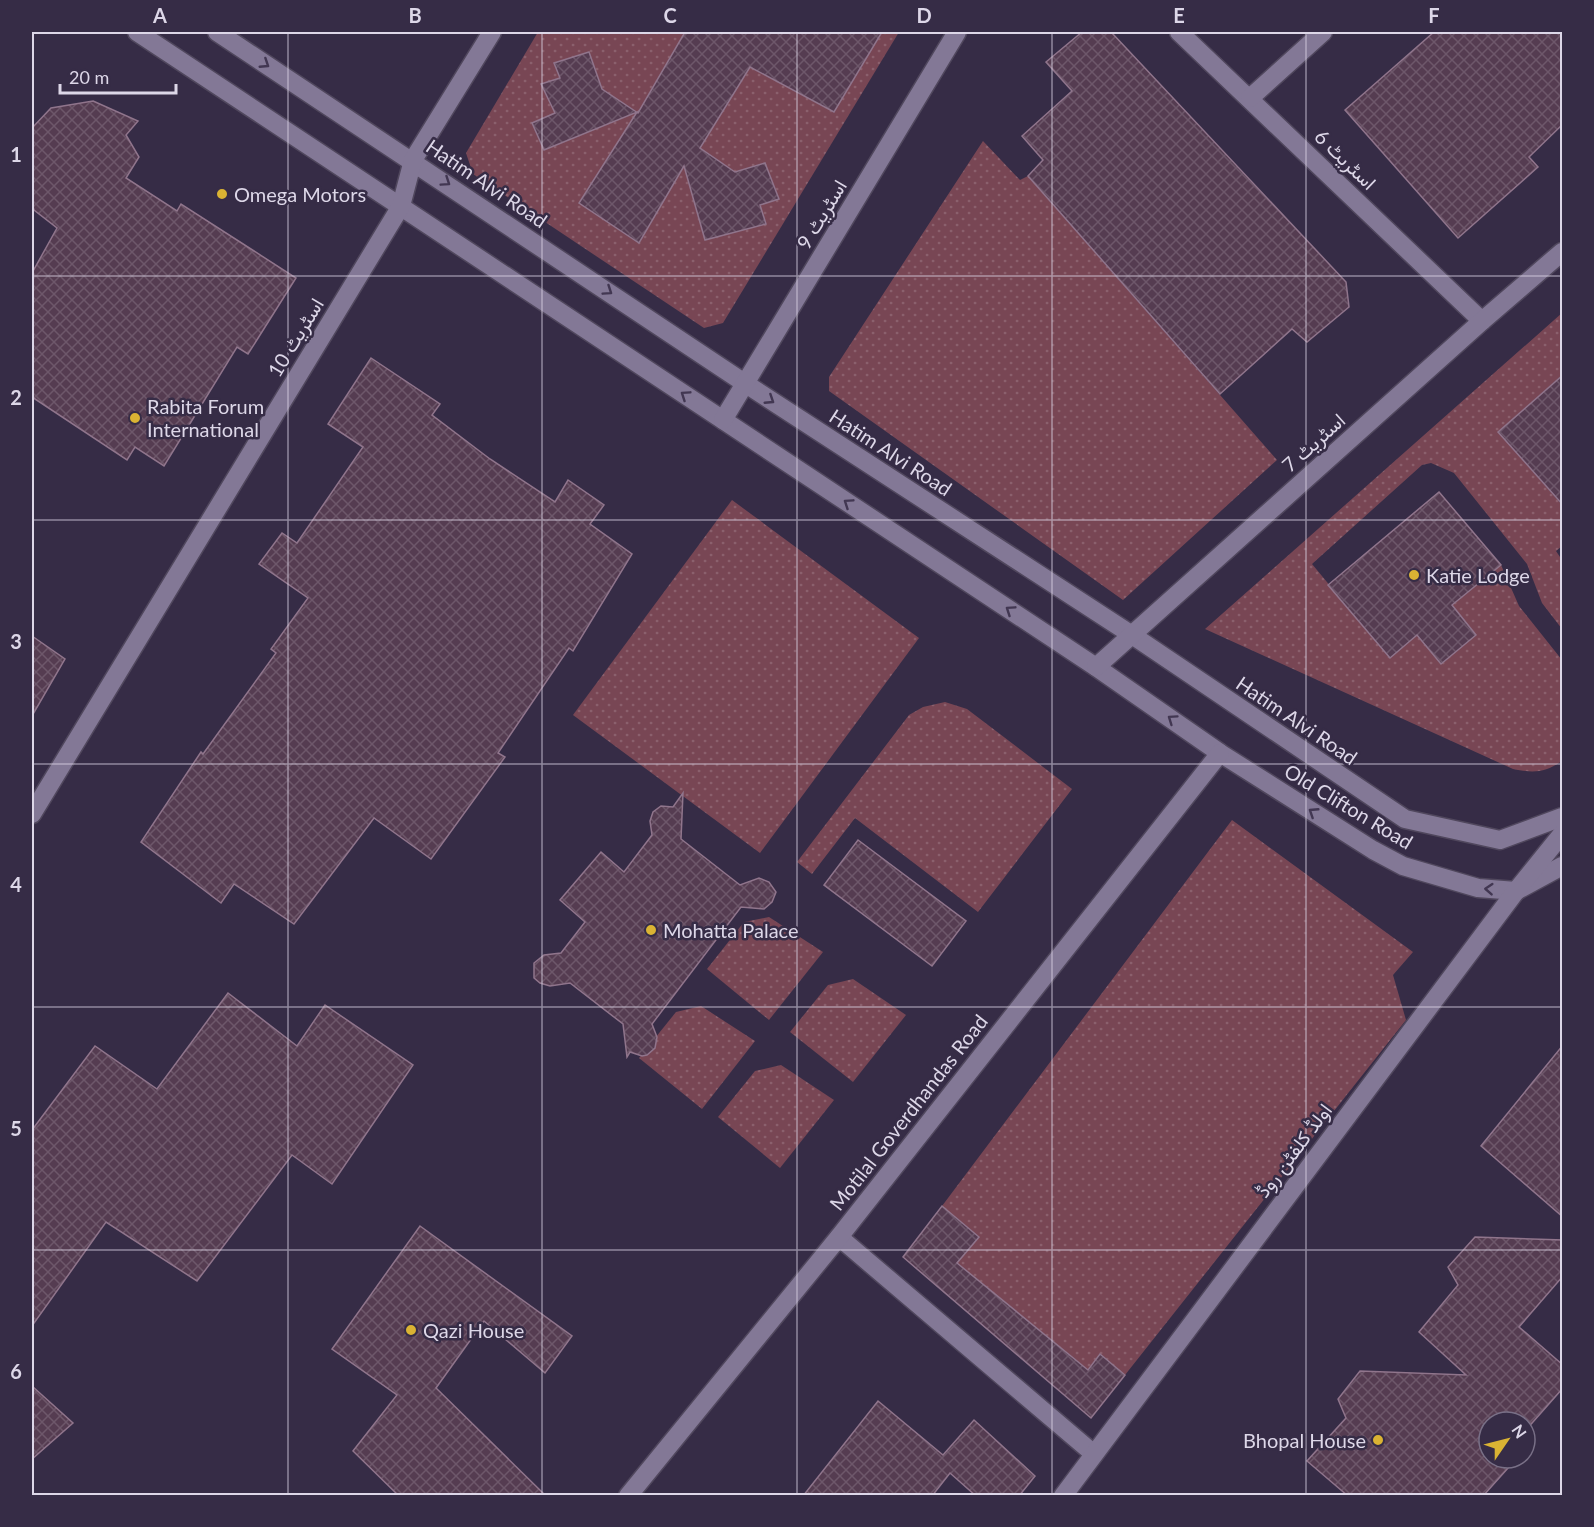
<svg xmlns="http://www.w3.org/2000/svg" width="1594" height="1527" font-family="Lato,Vazirmatn,sans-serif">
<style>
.grass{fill:url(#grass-dots)}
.building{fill:url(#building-cross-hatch);stroke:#90758c;stroke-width:1.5}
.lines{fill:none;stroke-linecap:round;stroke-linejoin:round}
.minor-casing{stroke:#50475d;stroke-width:21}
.minor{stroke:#837896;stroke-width:18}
.oneway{stroke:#423752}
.grid{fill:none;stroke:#ddd7e8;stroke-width:1.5;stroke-opacity:0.55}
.poi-dot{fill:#dab333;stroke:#362c46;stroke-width:2}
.labels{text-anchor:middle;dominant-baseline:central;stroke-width:5;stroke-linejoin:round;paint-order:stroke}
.street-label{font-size:20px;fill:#ddd7e8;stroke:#362c46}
.poi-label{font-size:20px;fill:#ddd7e8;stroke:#362c46;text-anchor:start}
.neatline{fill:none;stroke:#ddd7e8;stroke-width:2}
.grid-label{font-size:20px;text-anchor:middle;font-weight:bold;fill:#ddd7e8}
</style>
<defs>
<pattern id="grass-dots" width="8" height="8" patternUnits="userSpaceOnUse" patternTransform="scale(1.5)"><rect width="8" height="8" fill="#784654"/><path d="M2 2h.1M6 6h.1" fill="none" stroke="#8b606d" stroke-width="1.8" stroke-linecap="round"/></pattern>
<pattern id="building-cross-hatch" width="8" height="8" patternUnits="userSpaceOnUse" patternTransform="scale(1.5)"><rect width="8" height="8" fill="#553c51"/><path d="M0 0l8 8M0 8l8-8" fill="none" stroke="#6d576a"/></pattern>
</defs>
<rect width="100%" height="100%" fill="#362c46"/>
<g class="grass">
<polygon points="538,32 899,32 723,323 704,328 473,174 466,153"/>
<polygon points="983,141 1020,180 1028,176 1277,460 1123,600 829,391 829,377"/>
<path d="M 1562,313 L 1562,375 L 1499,432 L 1562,505 L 1562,546 L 1556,551 L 1562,560 L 1562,629 L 1542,603 L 1527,564 L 1454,473 L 1431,463 L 1422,465 L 1312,564 L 1390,658 L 1417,635 L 1441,664 L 1476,635 L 1452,605 L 1501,565 L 1519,606 L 1562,660 L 1562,761 C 1545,773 1533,773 1513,769 L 1205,629 Z"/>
<polygon points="732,500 919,638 760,853 573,715"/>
<polygon points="945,702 967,709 1072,789 978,912 855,818 812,874 797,862 909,715 923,707"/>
<polygon points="1232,820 1413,952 1393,975 1406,1020 1125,1375 1100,1354 1088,1370 957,1263 979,1237 942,1206"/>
<polygon points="769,917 823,952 769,1020 707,969 744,922"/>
<polygon points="853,979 906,1015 853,1082 790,1032 828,985"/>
<polygon points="701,1006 755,1041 702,1109 639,1058 676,1012"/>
<polygon points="781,1065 834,1100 780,1168 718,1117 755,1071"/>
</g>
<g class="building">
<polygon points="685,32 882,32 834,112 750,67 700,148 735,172 765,163 779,199 760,205 766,224 705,240 684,166 639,243 579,203 637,112 544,150 532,123 555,113 541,84 560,78 554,63 589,52 602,89 638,113"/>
<polygon points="1082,32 1111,32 1346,282 1349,307 1307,342 1292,329 1220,394 1028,176 1043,160 1022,136 1072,91 1046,62"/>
<polygon points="1434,32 1563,32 1563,124 1529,157 1538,167 1458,238 1345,110"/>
<polygon points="93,101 138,121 126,135 139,157 126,178 177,211 181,204 296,278 248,354 237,347 164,466 135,447 127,460 32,397 32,273 57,228 34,210 32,204 32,128 51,108"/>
<polygon points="371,358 440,404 432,415 490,459 555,502 568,480 604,505 590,524 632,554 573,651 569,648 498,753 505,757 431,859 374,818 294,924 234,884 221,903 141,842 201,752 203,754 276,653 271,649 308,598 259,564 282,533 297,543 363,447 328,424"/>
<polygon points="1563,375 1563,505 1498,432"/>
<polygon points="1439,492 1501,565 1452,605 1476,635 1441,664 1417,635 1390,658 1328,585"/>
<polygon points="32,636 65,659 32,716"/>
<polygon points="683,793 681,839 740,885 759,878 769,882 776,892 772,902 764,909 741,907 652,1024 657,1037 655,1048 647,1055 642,1056 630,1052 627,1057 623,1024 570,983 550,986 540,983 534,978 534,963 544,955 561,953 585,922 560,900 601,852 624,872 652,835 650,821 653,812 661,806 673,807"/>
<polygon points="858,840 966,921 932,966 824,885"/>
<polygon points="228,993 297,1046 325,1005 413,1065 332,1184 292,1155 197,1281 106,1222 32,1326 32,1130 95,1046 157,1089"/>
<polygon points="1563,1045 1563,1217 1481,1146"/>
<polygon points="942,1206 979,1237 957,1263 1088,1370 1100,1354 1125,1375 1091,1418 903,1257"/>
<polygon points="420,1226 572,1336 545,1373 484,1321 436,1388 546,1496 399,1496 353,1451 397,1395 332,1349"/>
<polygon points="1475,1237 1563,1240 1563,1276 1519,1327 1563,1365 1563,1388 1525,1431 1525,1422 1489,1422 1489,1458 1517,1458 1483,1496 1348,1496 1307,1461 1346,1418 1338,1399 1360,1371 1466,1375 1419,1332 1458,1285 1448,1267"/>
<polygon points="32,1386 73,1423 32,1459"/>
<polygon points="878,1401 943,1455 974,1420 1035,1476 1019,1496 976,1496 950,1473 932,1496 803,1496"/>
</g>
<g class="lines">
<defs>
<g id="minor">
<polyline points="137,32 1096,667 1220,753 1373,850 1403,866 1478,888 1516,891 1562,866"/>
<polyline points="217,32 746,384 1132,635 1405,819 1500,840 1562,817"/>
<polyline points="1179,32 1482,321"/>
<polyline points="1250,98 1323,32"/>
<polyline points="723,420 957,32"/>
<polyline points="1096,667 1482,321 1562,252"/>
<polyline points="32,814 401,206 413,160 492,32"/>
<polyline points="839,1237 1094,1454"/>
<polyline points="628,1496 839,1237 1220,753"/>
<polyline points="1063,1496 1516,891 1562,834"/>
</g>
</defs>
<use href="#minor" class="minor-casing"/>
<use href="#minor" class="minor"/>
</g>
<defs><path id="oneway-chevron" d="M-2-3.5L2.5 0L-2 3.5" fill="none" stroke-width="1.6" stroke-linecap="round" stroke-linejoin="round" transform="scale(1.5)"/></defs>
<g class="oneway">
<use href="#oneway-chevron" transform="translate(265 64) rotate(33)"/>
<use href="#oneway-chevron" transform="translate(446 182) rotate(34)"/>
<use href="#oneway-chevron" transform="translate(608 291) rotate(34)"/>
<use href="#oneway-chevron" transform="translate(685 395) rotate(-146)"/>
<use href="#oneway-chevron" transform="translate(770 400) rotate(33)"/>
<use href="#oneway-chevron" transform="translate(848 503) rotate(-146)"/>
<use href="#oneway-chevron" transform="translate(1010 610) rotate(-146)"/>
<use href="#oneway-chevron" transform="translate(1172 719) rotate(-145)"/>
<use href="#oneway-chevron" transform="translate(1313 812) rotate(-147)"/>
<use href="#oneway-chevron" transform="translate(1489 889) rotate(-176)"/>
</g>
<path class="grid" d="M 288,32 L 288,1496M 542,32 L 542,1496M 797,32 L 797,1496M 1052,32 L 1052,1496M 1306,32 L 1306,1496M 32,276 L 1562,276M 32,520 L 1562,520M 32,764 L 1562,764M 32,1007 L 1562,1007M 32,1250 L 1562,1250"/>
<g class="poi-dot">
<circle cx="222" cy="194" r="6"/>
<circle cx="135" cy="418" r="6"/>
<circle cx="1414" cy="575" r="6"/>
<circle cx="651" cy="930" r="6"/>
<circle cx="411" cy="1330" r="6"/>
<circle cx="1378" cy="1440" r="6"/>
</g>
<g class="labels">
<g class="street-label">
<text transform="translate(1346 159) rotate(44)">اسٹریٹ 6</text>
<text transform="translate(487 183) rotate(34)">Hatim Alvi Road</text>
<text transform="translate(821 214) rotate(-59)">اسٹریٹ 9</text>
<text transform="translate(295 337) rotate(-59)">اسٹریٹ 10</text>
<text transform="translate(1313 442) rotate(-42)">اسٹریٹ 7</text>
<text transform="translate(891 452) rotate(33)">Hatim Alvi Road</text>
<text transform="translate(1297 720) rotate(34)">Hatim Alvi Road</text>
<text transform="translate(1349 806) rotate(31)">Old Clifton Road</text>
<text transform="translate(908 1112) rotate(-52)">Motilal Goverdhandas Road</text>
<text transform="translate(1293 1150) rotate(-53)">اولڈ کلفٹن روڈ</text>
</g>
<g class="poi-label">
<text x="234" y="194">Omega Motors</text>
<text x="147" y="406">Rabita Forum<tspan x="147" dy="23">International</tspan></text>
<text x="1426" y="575">Katie Lodge</text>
<text x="663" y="930">Mohatta Palace</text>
<text x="423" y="1330">Qazi House</text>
<text x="1366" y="1440" text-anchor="end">Bhopal House</text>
</g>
</g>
<rect width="1594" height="1527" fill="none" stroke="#362c46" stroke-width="66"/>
<g transform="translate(1507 1440) rotate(55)"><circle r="28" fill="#362c46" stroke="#797087" stroke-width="1.5"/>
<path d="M0-4.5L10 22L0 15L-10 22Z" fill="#dab333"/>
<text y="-9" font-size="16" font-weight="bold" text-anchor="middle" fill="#ddd7e8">N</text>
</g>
<path d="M60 84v9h116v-9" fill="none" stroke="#ddd7e8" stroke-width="3"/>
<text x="69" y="84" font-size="18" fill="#ddd7e8" stroke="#362c46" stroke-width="4.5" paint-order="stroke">20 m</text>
<rect x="33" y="33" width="1528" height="1461" class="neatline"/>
<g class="grid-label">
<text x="160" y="23">A</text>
<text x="415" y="23">B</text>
<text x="670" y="23">C</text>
<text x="924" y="23">D</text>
<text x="1179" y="23">E</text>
<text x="1434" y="23">F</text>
<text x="16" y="162">1</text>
<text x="16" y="405">2</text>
<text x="16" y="649">3</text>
<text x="16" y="892">4</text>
<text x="16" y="1136">5</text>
<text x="16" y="1379">6</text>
</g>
</svg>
